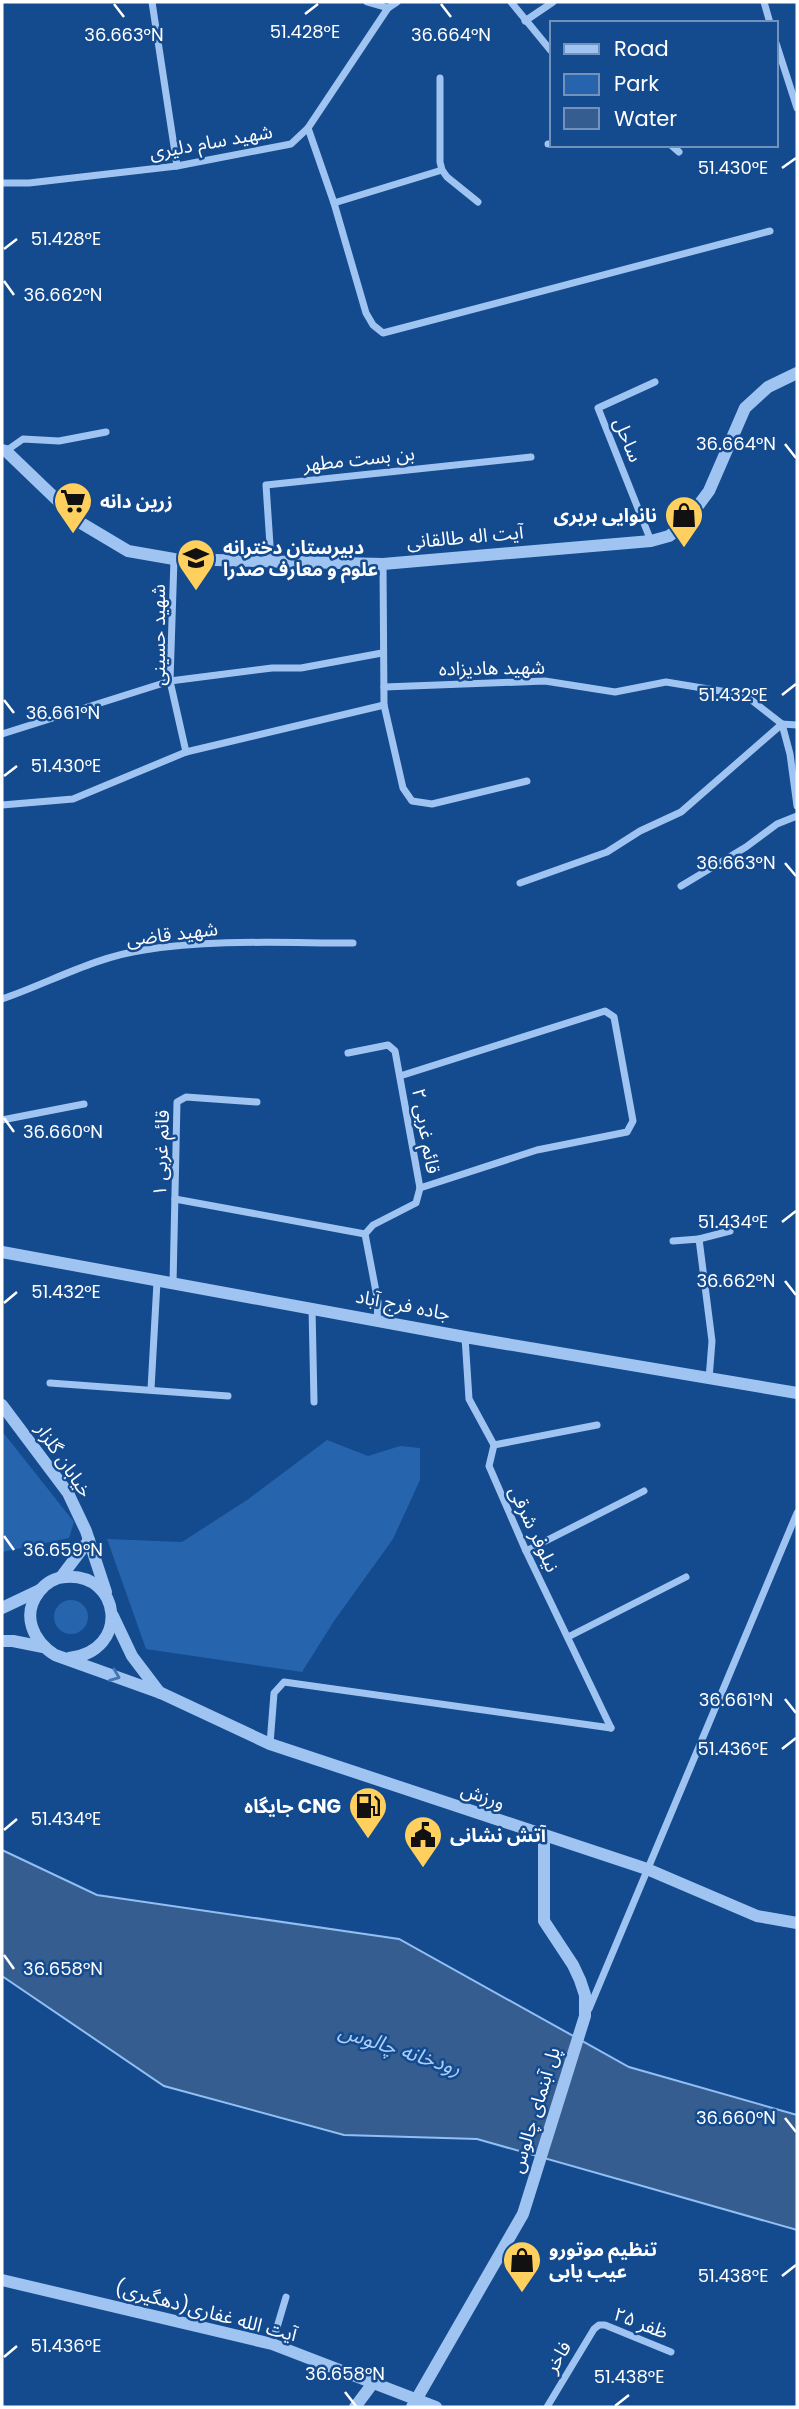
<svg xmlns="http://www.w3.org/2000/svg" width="799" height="2409" font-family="Poppins,'Noto Sans Arabic',sans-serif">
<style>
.green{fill:#2664ad}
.water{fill:#365d90;stroke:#91bff4;stroke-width:2}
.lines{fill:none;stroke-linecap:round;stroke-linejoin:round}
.minor{stroke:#9fc4f1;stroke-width:7}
.tertiary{stroke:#9fc4f1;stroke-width:12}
.oneway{stroke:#4575b1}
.ticks{fill:none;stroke:#fff;stroke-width:2.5}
.labels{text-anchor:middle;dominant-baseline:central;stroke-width:5;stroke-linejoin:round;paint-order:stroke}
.street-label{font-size:19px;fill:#fff;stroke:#144a8e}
.poi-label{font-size:19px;font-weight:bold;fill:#fff;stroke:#144a8e;text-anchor:start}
.water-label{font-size:21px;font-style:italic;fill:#abcef8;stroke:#144a8e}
.ticks-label{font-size:18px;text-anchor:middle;fill:#fff;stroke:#144a8e;stroke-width:5;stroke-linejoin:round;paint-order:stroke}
</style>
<rect width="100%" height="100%" fill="#144a8e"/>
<g class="green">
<polygon points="2,1431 74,1522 69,1538 2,1552"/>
<polygon points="327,1440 368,1456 400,1446 420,1448 420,1480 393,1539 334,1621 302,1672 146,1649 107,1539 182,1542 247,1500"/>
<circle cx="71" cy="1617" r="17"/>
</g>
<polygon class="water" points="2,1850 97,1895 399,1939 629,2067 797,2115 797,2230 477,2139 344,2135 164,2086 2,1976"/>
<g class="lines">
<g class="minor">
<polyline points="152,2 177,166"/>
<polyline points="367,2 388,8"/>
<polyline points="511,2 552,52"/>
<polyline points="764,2 770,23"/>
<polyline points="525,21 553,2"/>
<polyline points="776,43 797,108"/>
<polyline points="440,78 440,162 442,170 447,177 478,202"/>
<polyline points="308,128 334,203 366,313 373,325 383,333 770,231"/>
<polyline points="548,144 552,144"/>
<polyline points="671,145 679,152"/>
<polyline points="2,183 29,183 177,166 291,144 308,128 388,8 397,2"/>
<polyline points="334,203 442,170"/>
<polyline points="6,451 23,439 59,441 106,432"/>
<polyline points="651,541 598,408 655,382"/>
<polyline points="174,559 170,681 186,752"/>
<polyline points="271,560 266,485 531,457"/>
<polyline points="383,564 384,705 403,788 412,801 432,804 527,781"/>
<polyline points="384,687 545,681 615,692 666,682 745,695 782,724 797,725"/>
<polyline points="2,734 170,681 272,668 301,668 382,653"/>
<polyline points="2,805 73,799 186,752 384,705"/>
<polyline points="520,883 607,852 640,831 681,812 782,724 790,754 797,806"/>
<polyline points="681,886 746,847 777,824 797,816"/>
<path d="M 2,999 C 49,983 94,957 144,950 C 212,939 284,943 353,943"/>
<polyline points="348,1053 388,1045 395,1051 420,1188 416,1203 373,1225 365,1234 378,1302 377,1320"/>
<polyline points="400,1076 605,1011 614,1017 633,1121 627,1132 537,1150 420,1188"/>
<polyline points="2,1120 84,1104"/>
<polyline points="175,1199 365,1234"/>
<polyline points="699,1239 730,1231"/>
<polyline points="673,1241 699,1239 712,1341 709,1379"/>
<polyline points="173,1284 177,1102 186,1097 257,1102"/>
<polyline points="312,1308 314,1402"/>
<polyline points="465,1337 469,1399 494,1445 489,1466 526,1551 611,1728"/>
<polyline points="50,1383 228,1396"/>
<polyline points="151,1389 157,1282"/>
<polyline points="494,1445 597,1425"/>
<polyline points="526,1551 644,1491"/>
<polyline points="568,1637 686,1577"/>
<polyline points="270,1744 274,1693 284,1682 611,1728"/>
<polyline points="589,2009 797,1513"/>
<polyline points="272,2344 286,2297"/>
<polyline points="547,2407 594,2329 599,2325 605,2325 671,2352"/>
</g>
<g class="tertiary">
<polyline points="2,450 6,451 81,523 128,551 174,559 383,564 651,541 669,536 683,526 709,491 745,408 768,387 797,373"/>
<polyline points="2,1252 465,1337 797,1393"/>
<polyline points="2,1405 68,1493 86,1531 106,1592"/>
<polyline points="61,1577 89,1540"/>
<polyline points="2,1608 40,1590"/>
<polyline points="113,1616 132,1656 160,1693"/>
<polyline points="2,1641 13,1641 43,1647"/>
<path d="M 69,1658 C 131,1651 121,1573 66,1577 C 56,1577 45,1583 39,1592 C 21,1615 33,1641 55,1655 L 161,1693 L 270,1744 L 647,1869 L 757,1916 L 797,1923"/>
<polyline points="2,2280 272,2344 436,2407"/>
<polyline points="355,2407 373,2383"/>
<polyline points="412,2407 523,2214 585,2016 585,1995 580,1980 573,1965 544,1921 544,1837"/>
</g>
</g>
<defs><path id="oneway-chevron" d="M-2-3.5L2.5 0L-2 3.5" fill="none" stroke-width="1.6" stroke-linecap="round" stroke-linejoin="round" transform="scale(1.75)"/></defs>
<use class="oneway" href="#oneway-chevron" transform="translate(115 1676) rotate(21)"/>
<path class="ticks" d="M 114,4 L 124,17M 441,4 L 451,17M 305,14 L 318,4M 782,168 L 796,158M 4,249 L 17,239M 4,281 L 14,295M 785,444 L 796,458M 782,695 L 796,684M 4,700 L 14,713M 4,776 L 17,766M 785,863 L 796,876M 4,1118 L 14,1132M 782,1222 L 796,1211M 785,1281 L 796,1295M 4,1303 L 17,1292M 4,1536 L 14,1550M 785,1699 L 796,1713M 782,1749 L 796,1738M 4,1830 L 17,1819M 4,1955 L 14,1969M 785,2118 L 796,2132M 782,2276 L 796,2265M 4,2357 L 17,2346M 345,2392 L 356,2406M 615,2406 L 629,2395"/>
<defs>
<symbol id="supermarket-pin" viewBox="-11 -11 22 30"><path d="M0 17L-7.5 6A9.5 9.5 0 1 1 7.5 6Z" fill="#ffd05e" stroke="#144a8e"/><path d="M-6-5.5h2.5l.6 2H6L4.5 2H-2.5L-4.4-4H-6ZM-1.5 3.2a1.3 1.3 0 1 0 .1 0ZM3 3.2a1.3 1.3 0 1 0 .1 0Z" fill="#111"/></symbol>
<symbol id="shop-pin" viewBox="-11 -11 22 30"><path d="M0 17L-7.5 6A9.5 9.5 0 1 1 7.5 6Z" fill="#ffd05e" stroke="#144a8e"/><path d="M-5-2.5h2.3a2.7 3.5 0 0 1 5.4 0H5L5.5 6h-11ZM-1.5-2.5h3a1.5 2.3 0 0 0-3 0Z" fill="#111"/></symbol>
<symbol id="school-pin" viewBox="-11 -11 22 30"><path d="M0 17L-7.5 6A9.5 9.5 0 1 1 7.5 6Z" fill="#ffd05e" stroke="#144a8e"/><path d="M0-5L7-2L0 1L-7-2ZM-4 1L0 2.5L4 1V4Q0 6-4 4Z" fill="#111"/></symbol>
<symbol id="fuel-pin" viewBox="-11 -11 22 30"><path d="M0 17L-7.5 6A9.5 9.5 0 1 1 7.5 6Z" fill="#ffd05e" stroke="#144a8e"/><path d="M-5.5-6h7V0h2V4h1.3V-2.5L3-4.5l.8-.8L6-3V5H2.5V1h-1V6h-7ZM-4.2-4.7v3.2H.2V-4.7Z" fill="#111"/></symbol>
<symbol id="civic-pin" viewBox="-11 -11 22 30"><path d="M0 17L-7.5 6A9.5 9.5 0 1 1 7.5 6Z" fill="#ffd05e" stroke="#144a8e"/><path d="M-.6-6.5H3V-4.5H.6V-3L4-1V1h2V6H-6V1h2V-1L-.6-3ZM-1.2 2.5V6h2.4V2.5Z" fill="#111"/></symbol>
</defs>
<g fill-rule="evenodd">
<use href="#supermarket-pin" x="51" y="479" width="44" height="60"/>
<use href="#shop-pin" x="662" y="493" width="44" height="60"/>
<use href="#school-pin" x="174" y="536" width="44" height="60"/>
<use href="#fuel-pin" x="346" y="1784" width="44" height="60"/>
<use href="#civic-pin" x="401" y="1813" width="44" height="60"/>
<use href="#shop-pin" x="500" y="2238" width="44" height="60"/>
</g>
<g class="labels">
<g class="street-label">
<text transform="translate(211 142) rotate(-10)">شهید سام دلیری</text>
<text transform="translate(628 440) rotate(68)">ساحل</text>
<text transform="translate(359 459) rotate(-6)">بن بست مطهر</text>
<text transform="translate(465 537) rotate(-5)">آیت اله طالقانی</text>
<text transform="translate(158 635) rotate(-90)">شهید حسینی</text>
<text transform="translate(492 668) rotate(-1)">شهید هادیزاده</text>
<text transform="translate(172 934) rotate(-7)">شهید قاضی</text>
<text transform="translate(426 1131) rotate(80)">قائم غربی ۲</text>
<text transform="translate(161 1153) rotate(-88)">قائم غربی ۱</text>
<text transform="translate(403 1305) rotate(11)">جاده فرج آباد</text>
<text transform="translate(64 1460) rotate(56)">خیابان گلزار</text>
<text transform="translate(534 1529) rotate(65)">نیلوفر شرقی</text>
<text transform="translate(483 1796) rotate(19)">ورزش</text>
<text transform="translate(535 2110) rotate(-73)">پل آبنمای چالوس</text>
<text transform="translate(206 2311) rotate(15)">آیت الله غفاری(دهگیری)</text>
<text transform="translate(641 2323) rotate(21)">ظفر ۲۵</text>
<text transform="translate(558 2357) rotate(-59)">فاخر</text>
</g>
<g class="poi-label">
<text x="100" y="501">زرین دانه</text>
<text x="657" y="515" text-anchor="end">نانوایی بربری</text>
<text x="223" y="547">دبیرستان دخترانه<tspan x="223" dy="22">علوم و معارف صدرا</tspan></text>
<text x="341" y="1806" text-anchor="end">جایگاه CNG</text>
<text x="450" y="1835">آتش نشانی</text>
<text x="549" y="2249">تنظیم موتورو<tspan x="549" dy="22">عیب یابی</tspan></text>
</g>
<g class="water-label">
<text transform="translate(400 2049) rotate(18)">رودخانه چالوس</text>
</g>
</g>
<g class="ticks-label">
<text x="305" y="38">51.428°E</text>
<text x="124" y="41">36.663°N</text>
<text x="451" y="41">36.664°N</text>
<text x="733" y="174">51.430°E</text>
<text x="66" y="245">51.428°E</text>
<text x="63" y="301">36.662°N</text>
<text x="736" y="450">36.664°N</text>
<text x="733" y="701">51.432°E</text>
<text x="63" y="719">36.661°N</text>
<text x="66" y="772">51.430°E</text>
<text x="736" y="869">36.663°N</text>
<text x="63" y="1138">36.660°N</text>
<text x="733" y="1228">51.434°E</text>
<text x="736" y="1287">36.662°N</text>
<text x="66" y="1298">51.432°E</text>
<text x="63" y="1556">36.659°N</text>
<text x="736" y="1706">36.661°N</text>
<text x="733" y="1755">51.436°E</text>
<text x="66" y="1825">51.434°E</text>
<text x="63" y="1975">36.658°N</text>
<text x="736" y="2124">36.660°N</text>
<text x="733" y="2282">51.438°E</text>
<text x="66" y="2352">51.436°E</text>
<text x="345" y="2380">36.658°N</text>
<text x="629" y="2383">51.438°E</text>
</g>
<rect width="799" height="2409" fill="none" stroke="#ffffff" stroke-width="7"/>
<rect x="550" y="21" width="228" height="126" fill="#144a8e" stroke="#7292bb" stroke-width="2"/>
<rect x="564" y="44" width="35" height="10" fill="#9fc4f1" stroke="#7292bb" stroke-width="2"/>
<text x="614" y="56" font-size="21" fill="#ffffff">Road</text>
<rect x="564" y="74" width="35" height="21" fill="#2664ad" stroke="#7292bb" stroke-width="2"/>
<text x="614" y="91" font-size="21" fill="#ffffff">Park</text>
<rect x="564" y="108" width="35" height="21" fill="#365d90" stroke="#7292bb" stroke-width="2"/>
<text x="614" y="126" font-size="21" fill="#ffffff">Water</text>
</svg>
